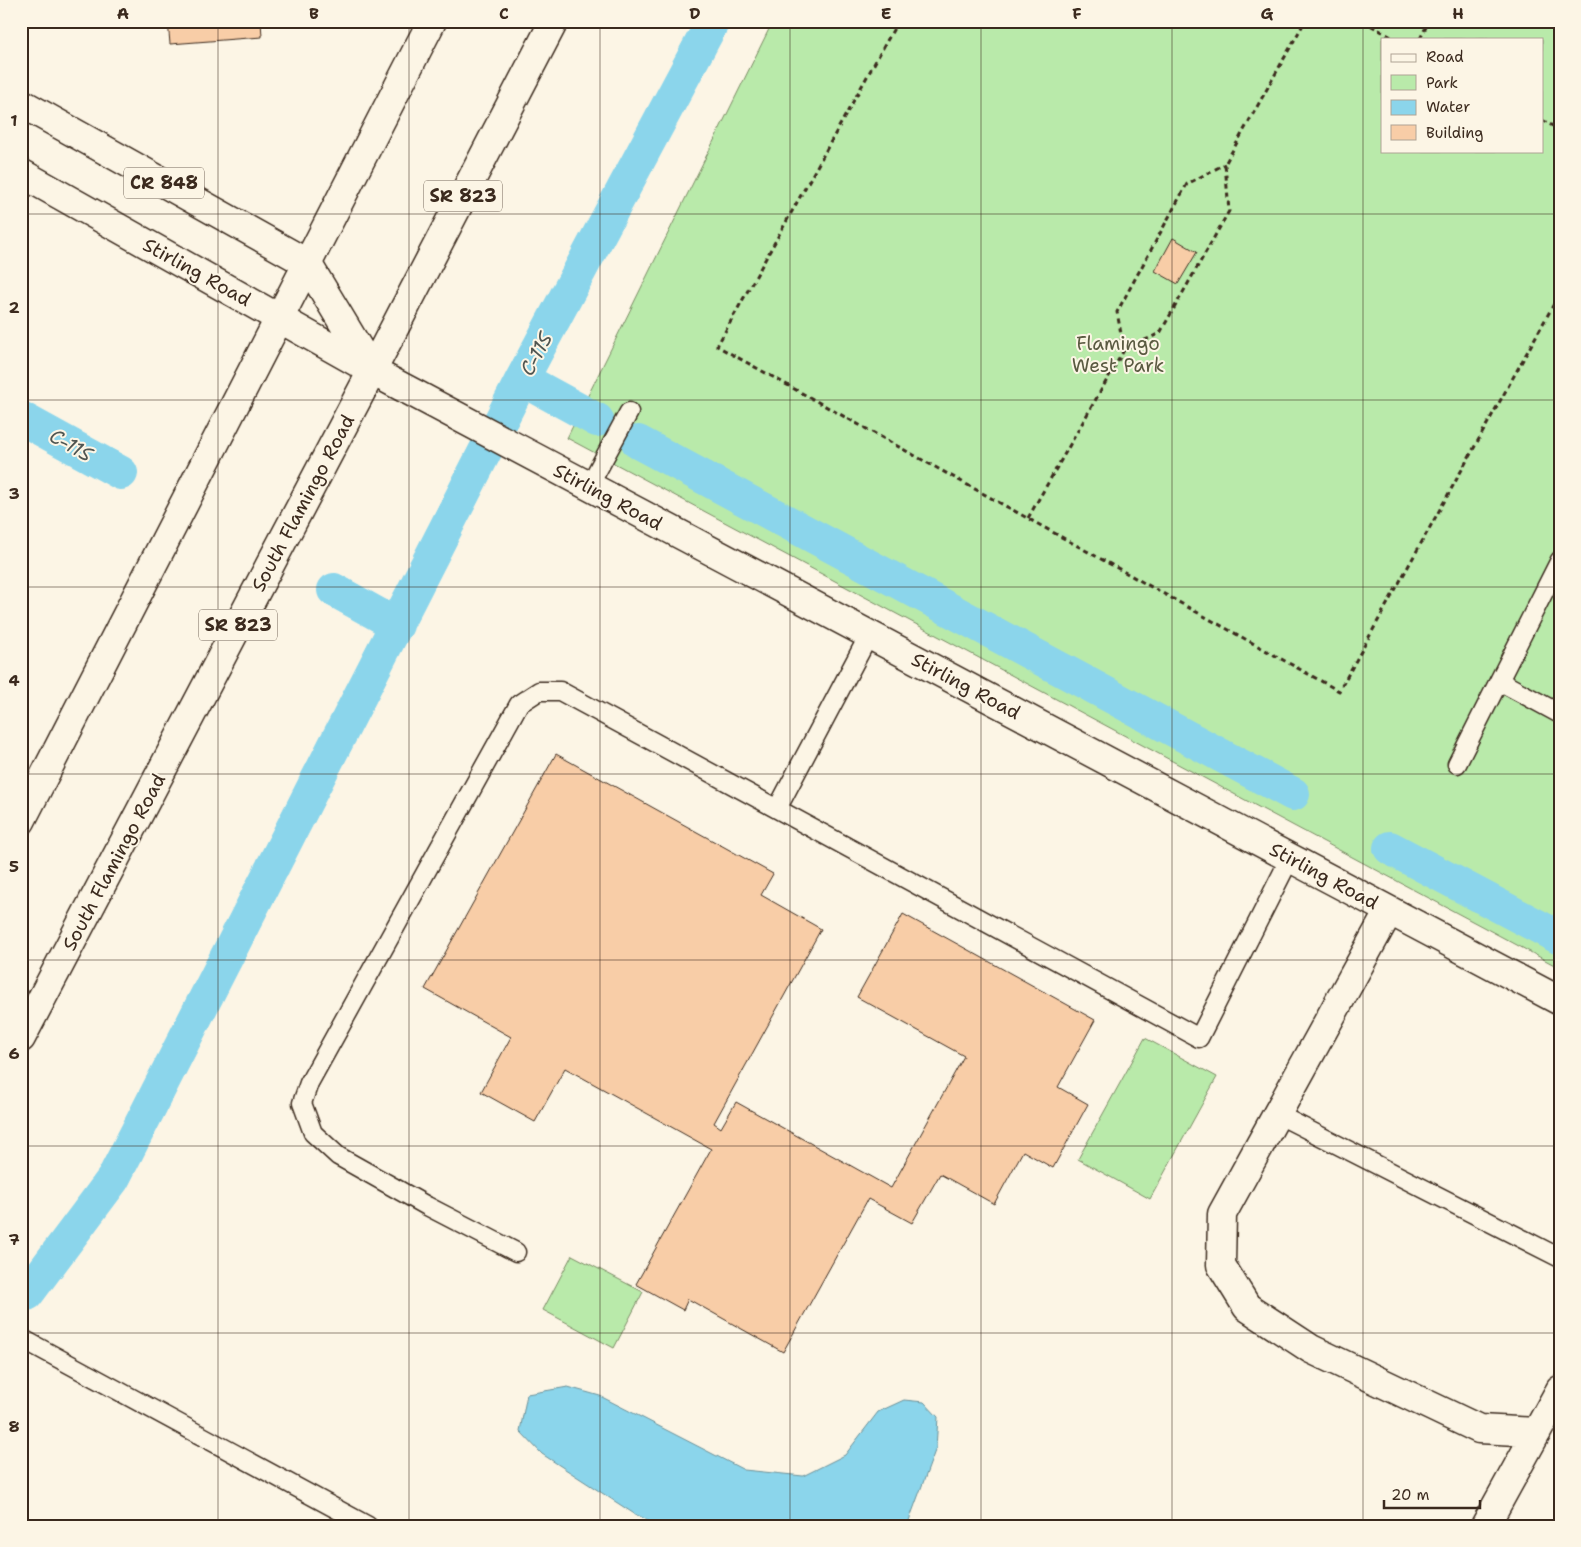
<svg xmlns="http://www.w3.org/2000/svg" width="1581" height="1547" font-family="'Shantell Sans',sans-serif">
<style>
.green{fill:#b9eaaa;stroke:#7a8a64;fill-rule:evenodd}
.water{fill:#8bd5eb;stroke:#6b9199}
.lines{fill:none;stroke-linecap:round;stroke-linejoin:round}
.canal{stroke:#8bd5eb;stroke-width:34}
.building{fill:#f8cda7;stroke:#3b2a1e}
.service-casing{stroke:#3b2a1e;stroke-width:21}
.minor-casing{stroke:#3b2a1e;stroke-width:31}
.tertiary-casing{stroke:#3b2a1e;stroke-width:31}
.primary-casing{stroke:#3b2a1e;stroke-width:31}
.trunk-casing{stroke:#3b2a1e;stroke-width:31}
.path{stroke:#3b2a1e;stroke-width:3;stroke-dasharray:5 4;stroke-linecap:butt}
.service{stroke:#fcf5e5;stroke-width:18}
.minor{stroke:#fcf5e5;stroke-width:28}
.tertiary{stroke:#fcf5e5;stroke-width:28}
.primary{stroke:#fcf5e5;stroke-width:28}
.trunk{stroke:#fcf5e5;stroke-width:28}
.grid{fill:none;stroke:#3b2a1e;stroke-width:1;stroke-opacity:0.55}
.labels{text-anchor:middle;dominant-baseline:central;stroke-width:4;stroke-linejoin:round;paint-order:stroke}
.shield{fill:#fcf5e5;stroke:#75675a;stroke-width:1}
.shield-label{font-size:18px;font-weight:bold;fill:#3b2a1e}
.street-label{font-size:19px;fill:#3b2a1e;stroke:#fcf5e5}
.park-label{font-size:19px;fill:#5a5a41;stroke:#fcf5e5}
.water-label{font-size:20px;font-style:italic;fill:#4f5551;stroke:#fcf5e5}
.neatline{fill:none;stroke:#3b2a1e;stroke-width:2}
.grid-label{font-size:16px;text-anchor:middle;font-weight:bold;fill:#3b2a1e}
</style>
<rect width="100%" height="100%" fill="#fcf5e5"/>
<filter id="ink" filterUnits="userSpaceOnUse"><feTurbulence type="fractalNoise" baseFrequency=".02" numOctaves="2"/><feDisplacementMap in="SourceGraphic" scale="10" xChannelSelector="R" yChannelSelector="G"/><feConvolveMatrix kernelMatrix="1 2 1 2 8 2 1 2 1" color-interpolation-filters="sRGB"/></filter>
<g filter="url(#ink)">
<path class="green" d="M773 21H1560V968L567 438ZM1382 39H1542V151H1382Z
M1145 1038 1217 1077 1150 1199 1078 1159Z
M572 1255 643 1292 614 1348 543 1310Z"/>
<path class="water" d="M568 1387 600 1396 744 1470 803 1476 845 1455 878 1412 904 1400 924 1402 938 1417 936 1448 907 1526H659L636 1515 542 1454 520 1431 527 1394Z"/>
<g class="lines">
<path class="canal" d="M522 379 597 420
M21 418 121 473
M638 442 1293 794
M334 590 397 625
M1390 848 1560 938
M27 1294 113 1179 522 379 713 21"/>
</g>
<path class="building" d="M168 21H261L262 37 170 44Z
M1173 238 1197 252 1178 284 1155 271Z
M556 754 773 874 761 895 821 929 714 1123 721 1128 736 1102 891 1188 964 1056 857 997 903 914 1095 1020 1058 1087 1088 1104 1053 1168 1023 1151 994 1204 940 1174 912 1223 868 1199 783 1352 688 1299 683 1310 636 1284 711 1149 565 1068 535 1122 481 1092 511 1037 425 989Z"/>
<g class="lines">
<defs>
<path id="service" d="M589 486 629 412
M1499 681 1560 714
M1457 764 1560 560
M777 809 869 635
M1277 1114 1560 1258
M516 1252 427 1206 338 1156 313 1133 302 1103 309 1083 519 704 539 691H560L1199 1038 1290 858
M21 1338 368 1526"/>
<path id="minor" d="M1389 911 1222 1214 1221 1265 1247 1307 1311 1349 1479 1429 1537 1432
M1485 1526 1560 1390"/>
<path id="tertiary" d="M372 371 1560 1001"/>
<path id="primary" d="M21 103 307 263 372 371
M21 173 371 370"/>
<path id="trunk" d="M21 821 432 21
M21 1038 372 371 554 21"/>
</defs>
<use href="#service" class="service-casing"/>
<use href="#minor" class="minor-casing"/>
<use href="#tertiary" class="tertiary-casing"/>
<use href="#primary" class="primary-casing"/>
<use href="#trunk" class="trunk-casing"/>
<path class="path" d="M898 21 717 346 1339 691 1560 293
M1363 21 1395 39
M1420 39 1429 21
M1542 120 1560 130
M1124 350 1117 312 1187 184 1225 164
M1028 518 1124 350 1160 333 1229 211 1225 164 1305 21"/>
<use href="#service" class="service"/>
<use href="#minor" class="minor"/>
<use href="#tertiary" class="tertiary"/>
<use href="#primary" class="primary"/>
<use href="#trunk" class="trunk"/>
</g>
</g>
<path class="grid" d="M218 21V1526M409 21V1526M600 21V1526M790 21V1526M981 21V1526M1172 21V1526M1363 21V1526M21 214H1560M21 400H1560M21 587H1560M21 774H1560M21 960H1560M21 1146H1560M21 1333H1560"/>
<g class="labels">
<g class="shield">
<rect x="124" y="167.5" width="80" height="31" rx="4"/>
<rect x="424" y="180.5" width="78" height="31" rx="4"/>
<rect x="199" y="609.5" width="78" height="31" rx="4"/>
</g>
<g class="shield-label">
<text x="164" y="183">CR 848</text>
<text x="463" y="196">SR 823</text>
<text x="238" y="625">SR 823</text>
</g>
<g class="street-label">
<text transform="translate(197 272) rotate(29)">Stirling Road</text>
<text transform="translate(608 497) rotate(28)">Stirling Road</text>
<text transform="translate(303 503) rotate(-62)">South Flamingo Road</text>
<text transform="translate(966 686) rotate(28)">Stirling Road</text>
<text transform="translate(114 862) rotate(-62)">South Flamingo Road</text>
<text transform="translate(1324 876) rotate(28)">Stirling Road</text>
</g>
<g class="park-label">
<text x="1118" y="343">Flamingo<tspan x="1118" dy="22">West Park</tspan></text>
</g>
<g class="water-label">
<text transform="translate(536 354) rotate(-62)">C-11S</text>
<text transform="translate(71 445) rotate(29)">C-11S</text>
</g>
</g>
<rect width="1581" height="1547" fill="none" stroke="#fcf5e5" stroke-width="55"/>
<rect x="1381" y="38" width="162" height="115" fill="#fcf5e5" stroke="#afa495"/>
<rect x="1391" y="54" width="25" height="8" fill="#fcf5e5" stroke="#afa495"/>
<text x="1426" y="62" font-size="15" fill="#3b2a1e">Road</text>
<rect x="1391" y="75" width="25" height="15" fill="#b9eaaa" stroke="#afa495"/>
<text x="1426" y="88" font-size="15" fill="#3b2a1e">Park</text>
<rect x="1391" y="100" width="25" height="15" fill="#8bd5eb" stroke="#afa495"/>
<text x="1426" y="112" font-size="15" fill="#3b2a1e">Water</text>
<rect x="1391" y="125" width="25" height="15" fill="#f8cda7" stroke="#afa495"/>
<text x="1426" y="138" font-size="15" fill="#3b2a1e">Building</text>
<path d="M1384 1500v8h96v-8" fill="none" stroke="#3b2a1e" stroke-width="2.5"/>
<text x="1391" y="1500" font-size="15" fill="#3b2a1e" stroke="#fcf5e5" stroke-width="4" paint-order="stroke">20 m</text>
<rect x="28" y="28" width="1526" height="1492" class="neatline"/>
<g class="grid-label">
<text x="123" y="19">A</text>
<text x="314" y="19">B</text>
<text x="504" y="19">C</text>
<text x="695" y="19">D</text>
<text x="886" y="19">E</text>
<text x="1077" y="19">F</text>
<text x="1267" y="19">G</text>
<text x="1458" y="19">H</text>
<text x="14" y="126">1</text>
<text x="14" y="313">2</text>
<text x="14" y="499">3</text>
<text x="14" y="686">4</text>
<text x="14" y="872">5</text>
<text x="14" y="1059">6</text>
<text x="14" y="1245">7</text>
<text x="14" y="1432">8</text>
</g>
</svg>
